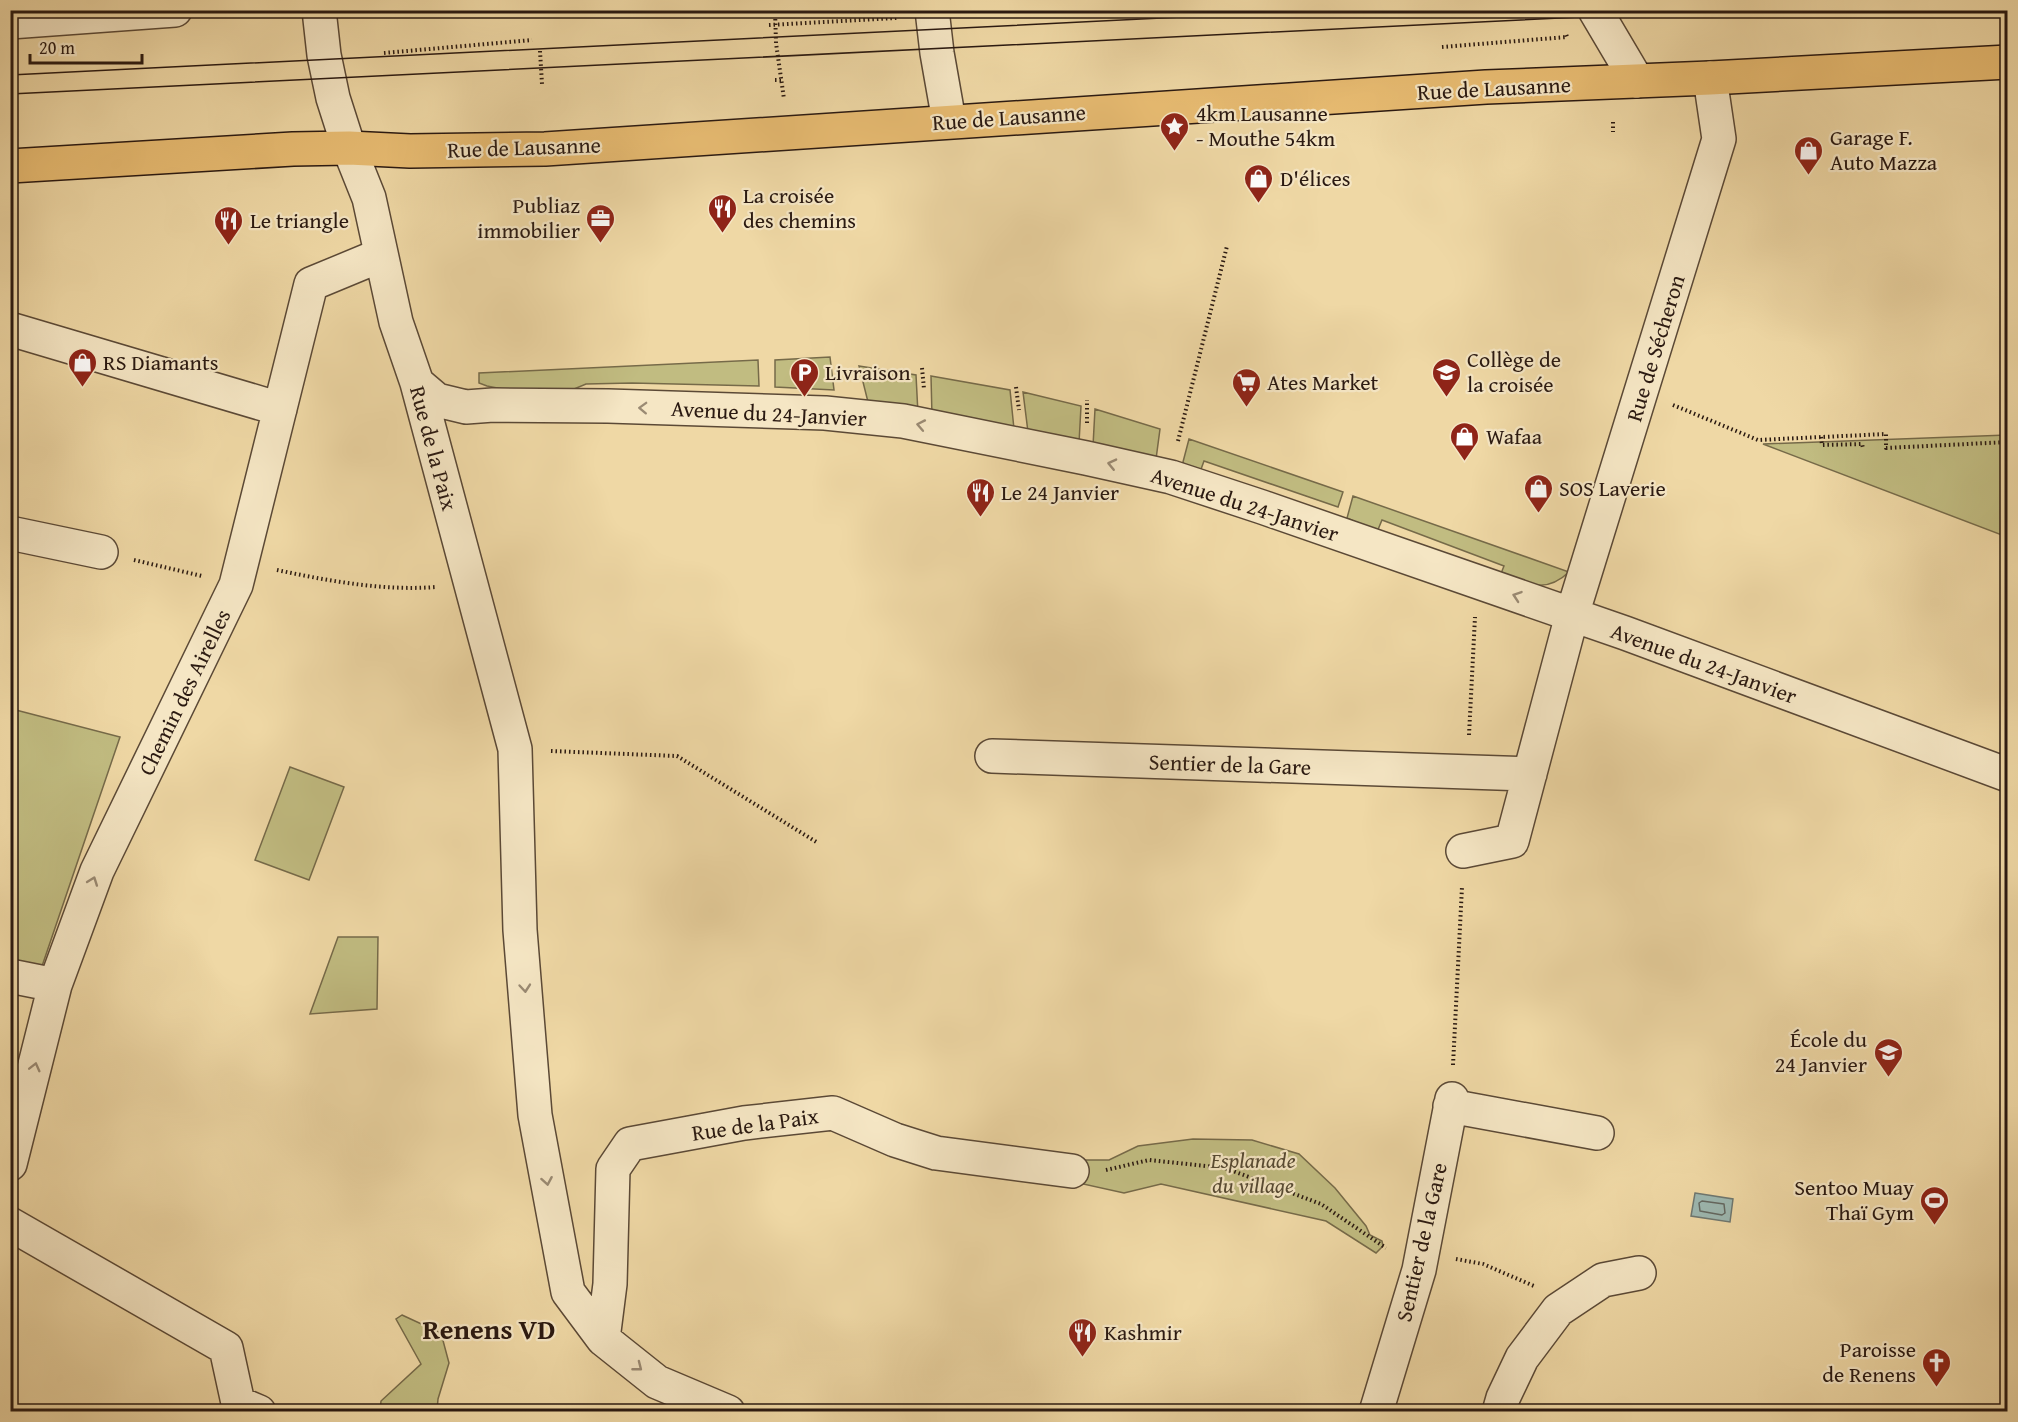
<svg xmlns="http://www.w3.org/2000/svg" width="2018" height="1422" font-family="'Gentium Book Plus',serif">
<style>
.green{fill:#c1bc81;stroke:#766a49;stroke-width:1.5}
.water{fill:#9db8b1;stroke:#6f7871;stroke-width:1.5}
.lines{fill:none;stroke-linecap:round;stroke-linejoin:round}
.shore{stroke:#646861;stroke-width:1.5}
.minor-casing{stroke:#5b4936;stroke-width:36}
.major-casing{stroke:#2a1911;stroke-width:36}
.path{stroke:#2a1911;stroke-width:4;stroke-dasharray:1.5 3;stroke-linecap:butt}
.minor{stroke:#f5e6c4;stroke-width:33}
.major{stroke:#e8bc72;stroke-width:33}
.tram{stroke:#2a1911;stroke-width:1.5}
.oneway{stroke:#9a8a73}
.labels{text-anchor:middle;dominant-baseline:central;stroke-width:4.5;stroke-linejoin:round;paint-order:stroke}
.street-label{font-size:22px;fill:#2a1911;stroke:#f5e6c4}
.poi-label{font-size:22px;fill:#2a1911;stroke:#f5e6c4;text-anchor:start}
.park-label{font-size:22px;font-style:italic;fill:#574a33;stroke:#f5e6c4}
.district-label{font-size:28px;font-weight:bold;fill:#2a1911;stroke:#f5e6c4}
</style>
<rect width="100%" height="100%" fill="#efd8a5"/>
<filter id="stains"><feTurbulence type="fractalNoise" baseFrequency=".00333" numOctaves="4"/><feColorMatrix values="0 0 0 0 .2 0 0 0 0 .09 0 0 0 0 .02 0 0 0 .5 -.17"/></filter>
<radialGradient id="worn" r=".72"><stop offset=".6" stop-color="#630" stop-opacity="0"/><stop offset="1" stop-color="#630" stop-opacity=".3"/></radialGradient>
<path class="green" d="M830 357 834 390 775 387V360Z
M758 360 759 386 632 383 586 384 562 394 523 393 487 386 479 383V373Z
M859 366 916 375 918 414 870 410Z
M931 376 1010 390 1014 429 932 417Z
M1023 392 1081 406 1079 443 1028 432Z
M1095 409 1160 429 1156 459 1093 446Z
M2007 435V537L1763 444Z
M1189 439 1343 492 1338 507 1204 461 1200 472 1185 466 1183 462Z
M1353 496 1569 572C1546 594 1527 584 1500 576L1504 566 1382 520 1377 532 1347 518Z
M12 709 120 737 39 975 11 968 10 715Z
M290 767 344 787 309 880 255 860Z
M338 937H378L377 1009 310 1014Z
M1193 1139 1252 1140 1299 1154 1335 1188 1366 1226 1370 1235 1382 1241 1383 1246 1376 1253 1326 1221 1161 1184 1124 1193 1074 1182 1075 1160H1109L1138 1146Z
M402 1315 441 1333 449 1363 438 1399 437 1411H380L381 1401 421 1364 396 1319Z"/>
<path class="water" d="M1695 1193 1733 1199 1730 1222 1691 1216Z"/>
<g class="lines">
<path class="shore" d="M1702 1201 1724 1204 1725 1213 1722 1215 1700 1211 1699 1203Z"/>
<defs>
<path id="minor" d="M319 10 324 55 333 98 349 148 369 198 396 322 417 383 515 749 520 930 535 1115 568 1292 603 1339 657 1382 728 1412
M932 10 937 53 949 121
M1595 10 1637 81
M10 22 175 10
M10 329 280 409
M417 383 437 400 466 407 493 405 608 406 825 413 903 421 1086 458 1171 477 1262 507 1625 633 2008 775
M10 533 101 552
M992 756 1530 774
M1463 851 1512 841 1572 615 1719 139 1710 78
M10 976 55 985
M1450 1106 1597 1133
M10 1164 55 985 97 871 236 585 311 284 381 255
M10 1224 226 1348 238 1403 259 1412
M603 1339 610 1284 613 1169 630 1144 744 1123 833 1113 895 1140 936 1153 1072 1171
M1376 1412 1419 1270 1452 1099
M1499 1412 1503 1398 1522 1358 1558 1310 1603 1280 1639 1273"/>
<path id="major" d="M10 166 293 149 349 148 410 151 545 149 1486 87 1710 78 2008 62"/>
</defs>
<use href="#minor" class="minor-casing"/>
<use href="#major" class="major-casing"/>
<path class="path" d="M775 10 776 43 784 99
M967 14 1032 10
M769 25 897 18
M1442 47 1567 37 1566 34
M540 51 542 84
M384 53 532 40
M775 80H782
M1613 122V132
M922 368 924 389
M1016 387 1019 410
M1673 405 1758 440 1886 434V448L2008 442
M1087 423V400
M1821 437 1822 445 1862 444 1863 448
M1178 441 1227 246
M134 560 202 576
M277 570C329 581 383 591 436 587
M1469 735 1475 617
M551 751 677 756 818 843
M1453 1065 1462 887
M1106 1170 1149 1160 1225 1168 1321 1204 1386 1248
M1456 1259 1483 1264 1534 1286"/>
<use href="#minor" class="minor"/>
<use href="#major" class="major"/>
<path class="tram" d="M10 75 1325 10
M10 94 1723 10"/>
</g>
<defs><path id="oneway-chevron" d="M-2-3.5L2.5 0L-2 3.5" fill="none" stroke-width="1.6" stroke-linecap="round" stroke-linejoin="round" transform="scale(1.5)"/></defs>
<g class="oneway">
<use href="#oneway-chevron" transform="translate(643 408) rotate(-178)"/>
<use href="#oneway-chevron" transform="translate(921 425) rotate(-169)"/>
<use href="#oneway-chevron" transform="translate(1112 464) rotate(-167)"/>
<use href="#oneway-chevron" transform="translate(1517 596) rotate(-161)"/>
<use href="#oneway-chevron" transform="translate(93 881) rotate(-70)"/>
<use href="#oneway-chevron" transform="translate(525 988) rotate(85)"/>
<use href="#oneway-chevron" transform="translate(35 1067) rotate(-76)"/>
<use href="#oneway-chevron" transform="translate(547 1181) rotate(80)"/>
<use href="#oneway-chevron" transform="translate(638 1367) rotate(38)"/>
</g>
<defs>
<symbol id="sight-pin" viewBox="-11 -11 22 30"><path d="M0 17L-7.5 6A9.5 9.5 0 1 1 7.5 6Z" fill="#8f2418" stroke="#f5e6c4"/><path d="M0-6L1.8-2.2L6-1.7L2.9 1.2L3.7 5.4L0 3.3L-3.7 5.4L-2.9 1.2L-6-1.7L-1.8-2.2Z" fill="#fff"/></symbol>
<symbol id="shop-pin" viewBox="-11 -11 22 30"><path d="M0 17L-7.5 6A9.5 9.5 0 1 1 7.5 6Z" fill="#8f2418" stroke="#f5e6c4"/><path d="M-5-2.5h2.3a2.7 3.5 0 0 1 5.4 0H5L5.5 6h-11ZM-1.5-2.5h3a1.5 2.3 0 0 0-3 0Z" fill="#fff"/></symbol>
<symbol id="restaurant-pin" viewBox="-11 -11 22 30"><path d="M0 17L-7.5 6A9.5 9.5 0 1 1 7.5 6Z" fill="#8f2418" stroke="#f5e6c4"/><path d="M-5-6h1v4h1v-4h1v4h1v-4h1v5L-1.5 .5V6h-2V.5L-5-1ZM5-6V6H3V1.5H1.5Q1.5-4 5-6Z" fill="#fff"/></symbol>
<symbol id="office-pin" viewBox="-11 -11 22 30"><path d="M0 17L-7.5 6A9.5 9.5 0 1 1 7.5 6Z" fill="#8f2418" stroke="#f5e6c4"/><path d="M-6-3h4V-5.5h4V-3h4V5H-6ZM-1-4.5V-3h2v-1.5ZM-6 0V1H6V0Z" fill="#fff"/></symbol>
<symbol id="parking-pin" viewBox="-11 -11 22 30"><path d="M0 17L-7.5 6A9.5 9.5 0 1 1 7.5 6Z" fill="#8f2418" stroke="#f5e6c4"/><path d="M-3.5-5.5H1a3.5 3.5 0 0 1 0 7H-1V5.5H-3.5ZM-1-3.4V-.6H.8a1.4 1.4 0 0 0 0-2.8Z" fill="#fff"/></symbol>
<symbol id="school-pin" viewBox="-11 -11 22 30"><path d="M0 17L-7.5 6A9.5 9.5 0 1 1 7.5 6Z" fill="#8f2418" stroke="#f5e6c4"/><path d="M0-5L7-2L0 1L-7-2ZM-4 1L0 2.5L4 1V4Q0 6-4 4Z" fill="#fff"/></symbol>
<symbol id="supermarket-pin" viewBox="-11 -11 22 30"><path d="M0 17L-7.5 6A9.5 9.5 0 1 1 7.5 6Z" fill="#8f2418" stroke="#f5e6c4"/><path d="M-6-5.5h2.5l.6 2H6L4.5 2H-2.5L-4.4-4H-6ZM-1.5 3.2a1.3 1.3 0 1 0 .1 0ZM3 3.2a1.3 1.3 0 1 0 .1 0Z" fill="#fff"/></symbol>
<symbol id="stadium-pin" viewBox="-11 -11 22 30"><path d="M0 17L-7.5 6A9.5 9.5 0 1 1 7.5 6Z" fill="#8f2418" stroke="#f5e6c4"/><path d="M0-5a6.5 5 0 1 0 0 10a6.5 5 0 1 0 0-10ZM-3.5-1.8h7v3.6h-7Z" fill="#fff"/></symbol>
<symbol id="church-pin" viewBox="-11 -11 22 30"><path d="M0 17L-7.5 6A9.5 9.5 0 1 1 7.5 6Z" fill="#8f2418" stroke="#f5e6c4"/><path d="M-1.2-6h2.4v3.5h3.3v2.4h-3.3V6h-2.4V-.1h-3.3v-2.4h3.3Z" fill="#fff"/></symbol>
</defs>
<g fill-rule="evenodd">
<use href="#sight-pin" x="1158" y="110" width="33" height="45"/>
<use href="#shop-pin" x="1792" y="134" width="33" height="45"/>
<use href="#shop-pin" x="1242" y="162" width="33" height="45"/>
<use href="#restaurant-pin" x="706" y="192" width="33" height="45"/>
<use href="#office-pin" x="584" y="202" width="33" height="45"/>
<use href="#restaurant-pin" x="212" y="204" width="33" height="45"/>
<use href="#shop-pin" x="66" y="346" width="33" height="45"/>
<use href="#parking-pin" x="788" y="356" width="33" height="45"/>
<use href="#school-pin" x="1430" y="356" width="33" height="45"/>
<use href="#supermarket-pin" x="1230" y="366" width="33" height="45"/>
<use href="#shop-pin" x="1448" y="420" width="33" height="45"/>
<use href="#shop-pin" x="1522" y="472" width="33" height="45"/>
<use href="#restaurant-pin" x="964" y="476" width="33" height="45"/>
<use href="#school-pin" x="1872" y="1036" width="33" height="45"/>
<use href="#stadium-pin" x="1918" y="1184" width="33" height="45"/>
<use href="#restaurant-pin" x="1066" y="1316" width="33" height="45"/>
<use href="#church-pin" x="1920" y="1346" width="33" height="45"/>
</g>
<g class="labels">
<g class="street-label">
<text transform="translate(1494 88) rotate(-3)">Rue de Lausanne</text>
<text transform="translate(1009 117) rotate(-4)">Rue de Lausanne</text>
<text transform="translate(524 147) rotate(-2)">Rue de Lausanne</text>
<text transform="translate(1655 348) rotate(-73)">Rue de Sécheron</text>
<text transform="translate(769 413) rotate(3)">Avenue du 24-Janvier</text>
<text transform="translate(434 448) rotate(75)">Rue de la Paix</text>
<text transform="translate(1245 504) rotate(18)">Avenue du 24-Janvier</text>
<text transform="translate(1704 663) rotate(20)">Avenue du 24-Janvier</text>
<text transform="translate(184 692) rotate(-64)">Chemin des Airelles</text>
<text transform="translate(1230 764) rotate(2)">Sentier de la Gare</text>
<text transform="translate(755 1124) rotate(-8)">Rue de la Paix</text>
<text transform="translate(1421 1242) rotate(-77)">Sentier de la Gare</text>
</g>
<g class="poi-label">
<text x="1196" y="113">4km Lausanne<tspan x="1196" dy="25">- Mouthe 54km</tspan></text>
<text x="1830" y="137">Garage F.<tspan x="1830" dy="25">Auto Mazza</tspan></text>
<text x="1280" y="178">D'élices</text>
<text x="743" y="195">La croisée<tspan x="743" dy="25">des chemins</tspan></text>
<text x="580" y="205" text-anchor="end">Publiaz<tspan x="580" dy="25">immobilier</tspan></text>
<text x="250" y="220">Le triangle</text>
<text x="1467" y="359">Collège de<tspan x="1467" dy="25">la croisée</tspan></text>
<text x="103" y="362">RS Diamants</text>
<text x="825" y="372">Livraison</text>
<text x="1267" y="382">Ates Market</text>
<text x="1486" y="436">Wafaa</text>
<text x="1559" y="488">SOS Laverie</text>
<text x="1001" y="492">Le 24 Janvier</text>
<text x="1867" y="1039" text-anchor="end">École du<tspan x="1867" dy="25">24 Janvier</tspan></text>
<text x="1914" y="1187" text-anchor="end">Sentoo Muay<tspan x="1914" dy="25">Thaï Gym</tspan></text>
<text x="1104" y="1332">Kashmir</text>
<text x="1916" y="1349" text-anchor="end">Paroisse<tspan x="1916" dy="25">de Renens</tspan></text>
</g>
<g class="park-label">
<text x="1253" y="1160">Esplanade<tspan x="1253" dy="25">du village</tspan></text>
</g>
<g class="district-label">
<text x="489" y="1328">Renens VD</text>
</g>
</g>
<rect width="2018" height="1422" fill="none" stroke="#efd8a5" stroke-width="36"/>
<rect x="12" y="12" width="1994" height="1398" fill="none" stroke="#2a1911" stroke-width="3"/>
<rect x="18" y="18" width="1982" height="1386" fill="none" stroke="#2a1911" stroke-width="1.5"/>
<path d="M30 54v9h112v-9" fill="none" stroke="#2a1911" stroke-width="3"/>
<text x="39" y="54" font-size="18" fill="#2a1911" stroke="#f5e6c4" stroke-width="4.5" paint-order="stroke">20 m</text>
<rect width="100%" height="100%" filter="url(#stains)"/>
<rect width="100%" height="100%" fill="url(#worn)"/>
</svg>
